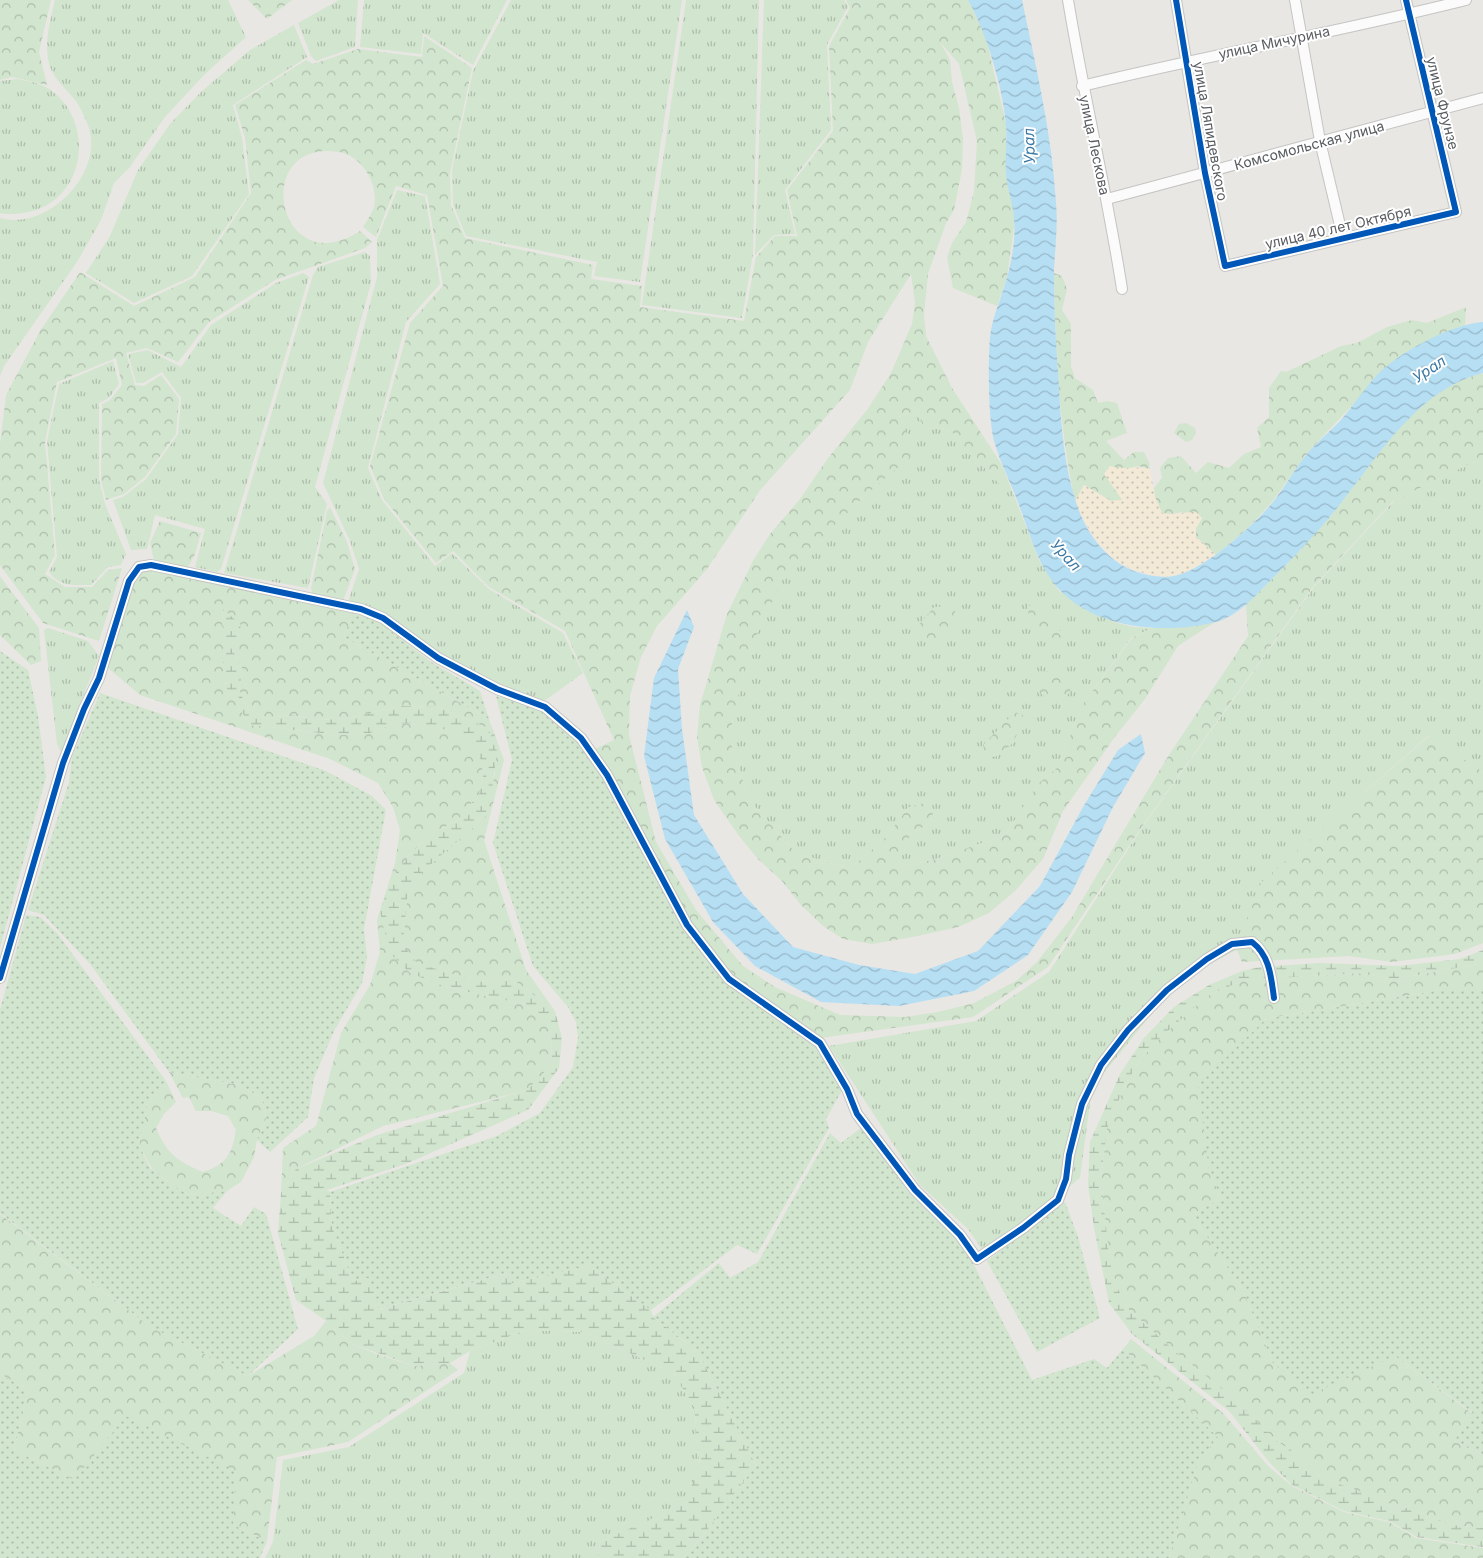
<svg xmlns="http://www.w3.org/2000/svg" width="1483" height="1558" font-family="Inter,sans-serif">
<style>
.grass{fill:url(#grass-tufts)}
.forest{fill:url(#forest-crowns)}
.wetland{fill:url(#wetland-marsh)}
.sand{fill:url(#sand-dots)}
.park{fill:url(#park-dots)}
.water{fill:url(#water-waves)}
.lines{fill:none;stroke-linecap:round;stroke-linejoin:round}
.street-casing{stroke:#c4c4c3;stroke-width:12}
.street{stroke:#fcfbfb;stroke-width:10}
.cycleway-casing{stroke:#fff;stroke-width:9}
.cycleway{stroke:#0057b8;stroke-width:6}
.labels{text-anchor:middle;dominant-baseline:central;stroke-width:4;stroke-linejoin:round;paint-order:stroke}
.street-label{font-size:14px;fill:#595d61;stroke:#fff}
.water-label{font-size:15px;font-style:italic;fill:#3c78a4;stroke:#fff}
</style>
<defs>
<pattern id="grass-tufts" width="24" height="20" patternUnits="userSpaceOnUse" patternTransform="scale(1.25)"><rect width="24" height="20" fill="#d2e5ce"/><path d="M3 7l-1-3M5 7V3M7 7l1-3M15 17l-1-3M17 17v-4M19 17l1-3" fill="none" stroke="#adbdab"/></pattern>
<pattern id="forest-crowns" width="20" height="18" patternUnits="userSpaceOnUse" patternTransform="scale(1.25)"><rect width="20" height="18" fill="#d2e5ce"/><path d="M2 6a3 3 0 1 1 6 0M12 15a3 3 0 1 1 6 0" fill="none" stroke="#adbdab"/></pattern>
<pattern id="wetland-marsh" width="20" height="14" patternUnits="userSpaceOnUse" patternTransform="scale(1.25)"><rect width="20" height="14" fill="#d2e5ce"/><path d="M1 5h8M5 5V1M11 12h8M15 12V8" fill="none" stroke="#adbdab"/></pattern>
<pattern id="sand-dots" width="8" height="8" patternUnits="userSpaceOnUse" patternTransform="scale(1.25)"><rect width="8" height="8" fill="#f2e9d7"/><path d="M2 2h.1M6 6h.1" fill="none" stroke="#c7c0b2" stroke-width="1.8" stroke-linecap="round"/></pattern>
<pattern id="park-dots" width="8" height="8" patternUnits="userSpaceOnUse" patternTransform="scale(1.25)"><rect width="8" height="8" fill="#d2e5ce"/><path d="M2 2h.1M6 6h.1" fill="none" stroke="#adbdab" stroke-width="1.8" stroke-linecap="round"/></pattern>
<pattern id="water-waves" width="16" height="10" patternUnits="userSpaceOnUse" patternTransform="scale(1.25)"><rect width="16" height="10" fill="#b6dff4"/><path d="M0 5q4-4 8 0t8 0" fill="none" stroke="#97b8c9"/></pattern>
</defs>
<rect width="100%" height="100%" fill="#e9e7e3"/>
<path class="grass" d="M55 0H228L246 37 204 75 165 117 129 168 114 183 101 220 77 262 4 366 0 376V218C47 231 103 175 89 128 86 120 82 111 78 104 70 92 55 81 50 67 43 45 50 22 55 0Z
M339 0H358L355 47 316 61 311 56 298 23Z
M364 0H507L473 65 423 33 421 54 360 47Z
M511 0H682L640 282 594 276 597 262 466 236 453 204 452 170 473 71Z
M686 0H759L753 254 742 318 642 305Z
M764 0H844L848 7 827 45 831 130 785 190 795 234 774 235 755 255Z
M294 25 307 57 233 105 242 138 249 194 192 276 134 303 86 273 110 236 138 170 170 124 201 92 250 50Z
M18 79C26 81 36 82 44 86 99 116 87 205 23 213 15 214 8 215 0 213V81Z
M397 190 425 196 440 284 406 322 368 468 382 500 435 566 452 553 489 589 563 633 583 673 543 702 487 682 348 602 359 569 350 541 323 483 377 277V240Z
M365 252 370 256 371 283 315 487 327 504 308 588 224 573 313 275 318 267Z
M303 273 309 277 221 569 217 572 195 567 205 529 155 515 147 549 131 550 113 500 123 497 146 479 178 434 181 398 162 372 143 383H136L128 354 148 350 181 367 211 325 276 283Z
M113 361 119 384 109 398 99 403V480L105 504 126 554 121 565 108 567 91 585C73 585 60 587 49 572L57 557 47 441 59 384Z
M917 410 923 426 951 431 1001 485 1002 465 1039 560 1059 591 1114 622 1133 627 1152 628 1131 638 1083 704 1057 768 1039 783 1005 835 936 859 897 868 910 836 933 820 909 807 885 838 850 869 796 853 749 800 729 737 747 656 785 572 868 493 915 452 899 417Z
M1483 461V772L1428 736 1260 884 1237 950 1182 976 1092 1088 1080 1178 984 1252 968 1229 920 1185 829 1046 976 1021 1049 972 1141 829 1314 587 1395 500 1471 463Z
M48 628 88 641 99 656 61 752 57 744 44 630Z
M526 1330 584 1332 673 1373 694 1407 700 1465 684 1505 600 1542 598 1558H265L273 1542 283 1460 349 1447 464 1373 470 1351Z"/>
<path class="forest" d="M0 0H51L39 52 47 85 12 77 0 80Z
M248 0H292L267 19Z
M846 0H968L985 34 1006 124V174L1015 220 1007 277 997 306 953 288 947 258 952 243 966 222 974 192 977 141 959 64 940 42 950 60 952 82 959 108 963 139 962 169 954 210 946 223 928 274 924 315 926 336 952 388 1002 465 1001 486 951 431 923 426 917 410 899 417 916 452 868 493 786 572 747 656 729 737 749 800 796 853 850 869 885 838 909 807 932 801 933 820 910 836 897 868 936 859 1005 835 1039 783 1057 768 1083 704 1132 638 1152 628 1215 622 1178 646 1145 699 1114 738 1063 811 1043 859 1015 891 989 913 958 927 918 936 872 944 843 939 823 926 800 904 782 881 758 859 739 836 714 800 702 767 697 737 700 705 727 614 753 561 770 534 800 499 828 458 867 410 891 373 912 324 915 303 911 274 868 342 850 390 761 489 707 569 657 626 641 657 630 696 629 735 656 842 696 910 743 966 775 987 840 1015 905 1017 938 1012 974 1003 1016 981 1037 962 1072 917 1167 758 1248 636 1246 605C1275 576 1304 547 1330 516 1374 464 1411 391 1483 373V461L1471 463 1393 501 1313 587 1141 828 1048 967 973 1017 820 1038 729 976 688 923 649 844 608 767 593 750 614 740 565 631 489 587 453 551 436 563 384 499 370 466 410 323 443 286 427 195 396 186 376 237 363 227C367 221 372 213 374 207 379 184 362 156 339 152 250 137 276 285 360 231L372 242 365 248 275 280 209 322 178 362 147 348 126 353 135 385 144 386 161 375 179 399 176 434 145 477 124 494 106 500 101 480 102 404 110 400 122 385 116 358 57 382 45 442 55 555 45 574 65 587H92L108 570 122 568 99 641 43 623 0 565V444L6 395 40 331 80 272 134 306 195 277 251 193 245 138 235 105 306 60 313 64 358 49 422 57 424 36 472 68 450 173 451 205 465 238 593 265 591 279 642 286 640 307 744 321 756 257 775 236H797L787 190 833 131 829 46 850 8Z
M1054 273 1062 276 1067 289 1062 310 1071 324V366L1075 378 1093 390 1098 403 1107 401 1117 403 1127 433 1106 441 1124 460 1134 452H1144L1149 462 1150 469 1138 466 1121 470 1110 466 1104 474 1123 500 1111 501 1084 485 1075 501C1059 425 1055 350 1054 273Z
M1466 307 1465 326 1417 346 1398 357 1307 453 1272 502 1247 529 1216 555 1196 537V528L1202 518 1181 512 1171 515 1162 513 1155 497 1154 488 1162 478 1160 468 1168 458 1181 456 1196 473 1208 462 1229 468 1244 454 1261 447 1257 428 1269 417V388L1281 371 1286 372 1341 346 1357 343 1387 327 1412 320 1427 323Z
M1186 423 1195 428 1196 433 1192 440 1186 442 1174 433 1179 424Z
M330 507 347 542 355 569 343 601 313 595 311 588 327 511Z
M160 521 201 533 195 554 188 567 154 560 150 543Z
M147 567 354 609 344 637 489 719 504 760 484 840 526 970 555 1011 511 978 478 982 416 963 403 944 407 898 422 872 485 817 495 774 488 728 438 707 399 706 350 718 321 720 290 715 268 718 247 709 239 689 243 670 234 653 240 625 223 609 222 622 226 637 223 668 226 687 250 725 339 735 370 733 393 724 411 723 430 731 446 729 473 743 482 762 483 778 479 794 458 820 431 834 407 857 389 952 446 987 523 1004 551 1027 552 1064 528 1090 383 1126 296 1169 281 1193 283 1148 316 1126 341 1033 370 985 380 952 377 920 395 863 400 830 393 807 378 783 330 759 140 695 108 668 133 578Z
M0 576 39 628 41 661 31 665 0 635Z
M1037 604 1041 605 1064 636 1059 645 1056 647 1040 640C1037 629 1026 617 1028 606Z
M950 606 955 611 957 617C950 632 939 641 923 639L917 627 934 607Z
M1046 671 1066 672 1072 678 1073 686 1066 697 1046 698 1037 690 1036 682Z
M1015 712 1027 717 1011 745 994 758 983 754 984 744Z
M1429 736 1483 772V943L1455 954 1392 962 1348 956 1242 962 1237 950 1259 884Z
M1483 963V990H1441L1265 1019 1209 1170 1221 1199 1192 1214 1243 1290 1273 1363 1395 1356 1473 1414 1454 1441 1483 1455V1528L1453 1525 1320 1477 1291 1450 1276 1441 1238 1402 1176 1352 1128 1309 1116 1285 1109 1256 1101 1178 1107 1129 1122 1092 1138 1062 1160 1038 1207 996 1244 980 1358 973 1396 979Z
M169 1072 239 1085 262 1098 266 1119 257 1140 254 1157 241 1182 227 1191 189 1195 172 1185 152 1169 139 1145 148 1102 166 1081 176 1102 164 1114 156 1128C168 1155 177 1161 203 1172 227 1164 232 1154 236 1130L228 1116 211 1111H196L189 1097 183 1098Z
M0 1214 151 1327 248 1376 314 1336 326 1321 352 1344 382 1356 414 1366 450 1363 458 1370 348 1442 277 1457 267 1541 233 1525 74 1480 14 1450 28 1390 0 1374Z
M1131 1339 1223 1413 1269 1467 1292 1486 1344 1512 1389 1522 1416 1538 1483 1548V1558H1169L1199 1460 1218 1437 1123 1349Z"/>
<path class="wetland" d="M223 609 241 625 234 653 243 670 239 689 247 709 268 718 290 715 321 720 350 718 399 706 438 707 488 728 497 751 492 790 485 817 422 872 407 898 403 944 417 963 478 982 511 978 555 1011 562 1038 559 1068 528 1110 408 1163 327 1190 330 1192 332 1226 353 1281 368 1278 380 1309 507 1273 512 1283 589 1266 651 1310 653 1317 698 1352 756 1465 700 1540 682 1558H598L600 1542 684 1504 700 1464 694 1407 673 1373 584 1332 526 1330 470 1351 450 1363 414 1366 352 1344 326 1321 296 1300 278 1233 281 1193 296 1169 377 1135 527 1090 552 1064 551 1027 523 1004 446 987 410 973 389 952 380 911 391 880 407 857 431 834 458 820 479 794 483 778 482 762 473 744 446 729 430 731 411 723 393 724 370 733 339 735 250 725 226 687 223 668 225 637 222 622Z
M1483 950V963L1396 979 1358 973 1244 980 1207 996 1160 1038 1138 1062 1122 1092 1107 1129 1101 1178 1109 1256 1116 1285 1128 1309 1176 1352 1238 1402 1276 1441 1291 1450 1320 1477 1453 1525 1483 1528V1547L1417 1537 1389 1521 1344 1511 1292 1485 1270 1463 1229 1411 1132 1334 1109 1303 1094 1228 1088 1184 1090 1142 1120 1074 1144 1038 1174 1007 1209 985 1242 971 1260 967 1320 963 1399 966 1460 959Z"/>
<path class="sand" d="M1110 466C1124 470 1136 466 1150 469L1155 497 1162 513C1173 515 1185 512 1196 512L1202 518 1196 528V537L1216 555C1205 561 1194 569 1182 574 1170 578 1156 577 1144 573 1107 563 1089 535 1075 501L1084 485 1111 501 1122 500 1104 474Z"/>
<path class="park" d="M354 609 378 621 431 662 480 691 489 719 344 637Z
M0 651 28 670 38 716 46 777 0 948Z
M100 693 326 771 372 796 386 810 364 929 367 957 362 983 334 1031 314 1078 308 1117 270 1152 257 1140 266 1119 262 1098 239 1085 169 1072 90 964 44 915 28 910 69 782 72 757Z
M496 696 547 709 600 768 685 925 725 980 819 1044 845 1085 826 1119 829 1128 757 1254 737 1245 651 1310 589 1266 512 1283 506 1273 379 1309 368 1278 353 1281 332 1226 330 1192 497 1136 540 1113 573 1067 578 1037 576 1022 568 1007 533 966 493 843 512 760Z
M26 915 40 917 57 933 166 1081 148 1102 139 1145 150 1168 172 1185 189 1195 227 1191 213 1208 241 1226 254 1207 266 1214 298 1329 248 1376 151 1327 0 1213V1010Z
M1441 990H1483V1455L1454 1441 1473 1413 1395 1356 1310 1395 1273 1363 1243 1290 1192 1214 1221 1199 1209 1170 1198 1084 1266 1019Z
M862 1127 909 1193 955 1234 970 1257 1032 1380 1094 1359 1107 1368 1123 1349 1218 1437 1199 1460 1169 1558H682L700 1540 756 1465 698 1352 653 1317 719 1263 730 1278 758 1262 830 1133 841 1143Z
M1065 1202 1078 1237 1100 1318 1037 1352 987 1261Z
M0 1374 28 1390 14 1450 74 1480 126 1416 236 1471 233 1525 267 1541 260 1558H0Z"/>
<path class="water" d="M968 0H1022C1036 67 1052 134 1056 203 1058 225 1055 249 1054 271 1054 310 1056 349 1059 387 1061 425 1064 466 1076 502 1083 525 1097 548 1117 562 1130 572 1151 577 1167 577 1199 576 1253 526 1273 502 1285 487 1294 470 1306 455 1316 442 1329 433 1340 421 1354 405 1365 387 1380 372 1404 350 1450 325 1483 322V373C1419 389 1382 451 1344 499 1322 528 1296 555 1270 581 1255 596 1238 616 1216 622 1160 636 1081 628 1048 575 1034 553 1027 525 1017 500 1010 481 1000 462 994 441 988 417 988 363 990 337 992 319 999 304 1004 287 1011 267 1016 240 1014 219 1013 203 1007 189 1006 173 1005 158 1007 142 1006 127 1004 91 986 31 968 0Z
M687 610 694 627 678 669 682 729 694 815 743 894 793 947 859 965 915 974 978 951 1040 886 1083 807 1118 750 1141 734 1145 753 1113 807 1072 892 1028 955 974 991 899 1006 821 1002 755 966 713 922 665 839 644 756 654 678Z"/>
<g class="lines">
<defs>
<path id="street" d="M1068 0C1084 97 1107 192 1122 289
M1176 0 1205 173 1225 266 1456 212 1406 0
M1295 0 1320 141 1343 238
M1082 86C1209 55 1339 32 1466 0
M1107 199 1483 98
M0 978 63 763 84 709 99 678 129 581 139 567 151 565 361 609 383 618 438 658 497 689 545 707 581 738 607 775 687 925 729 979 820 1043 847 1089 857 1114 915 1190 960 1235 977 1259 1023 1228 1058 1200 1066 1179 1069 1155 1082 1104 1101 1065 1128 1030 1167 990 1207 959 1232 944 1252 942C1270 956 1271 977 1274 998"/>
</defs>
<use href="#street" class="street-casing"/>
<use href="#street" class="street"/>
<defs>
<path id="cycleway" d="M1176 0 1205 173 1225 266 1456 212 1406 0
M0 978 63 763 84 709 99 678 129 581 139 567 151 565 361 609 383 618 438 658 497 689 545 707 581 738 607 775 687 925 729 979 820 1043 847 1089 857 1114 915 1190 960 1235 977 1259 1023 1228 1058 1200 1066 1179 1069 1155 1082 1104 1101 1065 1128 1030 1167 990 1207 959 1232 944 1252 942C1270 956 1271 977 1274 998"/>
</defs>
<use href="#cycleway" class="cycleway-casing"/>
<use href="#cycleway" class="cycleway"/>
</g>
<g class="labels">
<g class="street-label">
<text transform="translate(1274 42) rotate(-12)">улица Мичурина</text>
<text transform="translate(1443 103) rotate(76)">улица Фрунзе</text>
<text transform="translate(1211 131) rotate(80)">улица Ляпидевского</text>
<text transform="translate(1095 145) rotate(78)">улица Лескова</text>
<text transform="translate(1309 145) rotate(-15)">Комсомольская улица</text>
<text transform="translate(1338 227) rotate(-13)">улица 40 лет Октября</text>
</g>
<g class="water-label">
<text transform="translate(1029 146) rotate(-92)">Урал</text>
<text transform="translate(1429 369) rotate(-33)">Урал</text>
<text transform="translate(1066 555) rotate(48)">Урал</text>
</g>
</g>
</svg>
